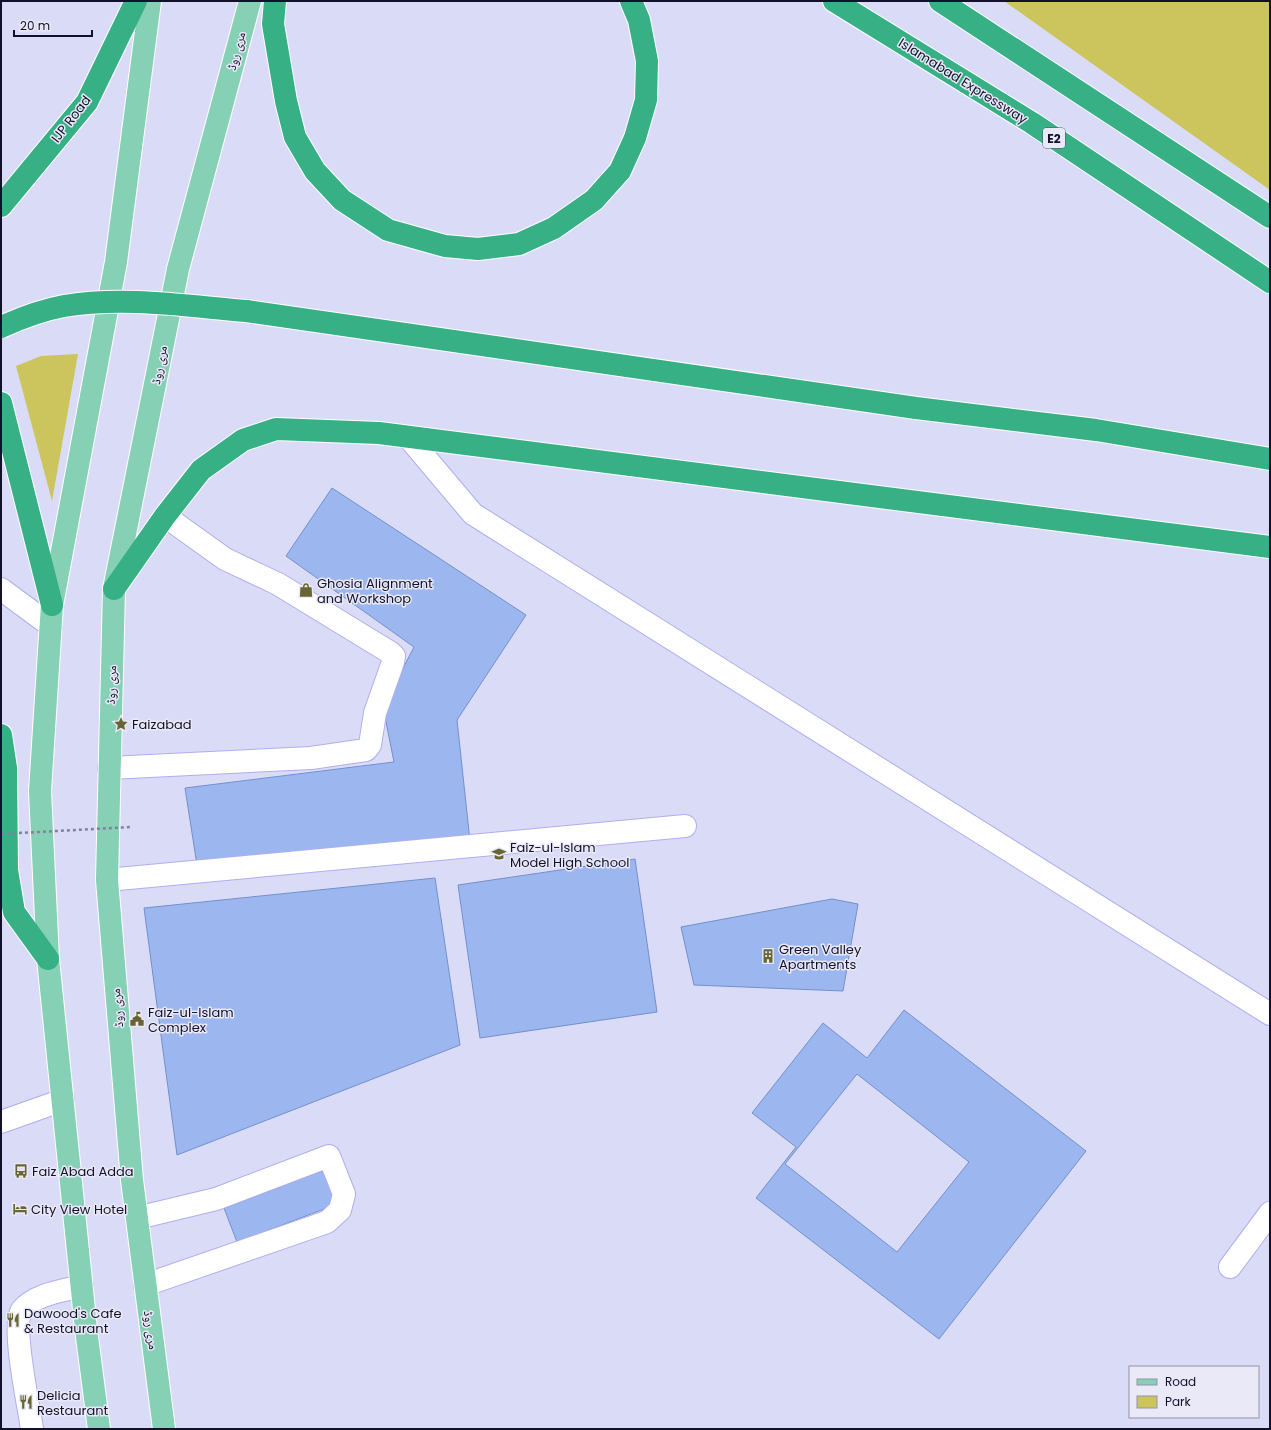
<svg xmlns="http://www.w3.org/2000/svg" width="1271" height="1430" font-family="Poppins,'Noto Naskh Arabic',sans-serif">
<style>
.green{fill:#ccc55d}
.building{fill:#9cb7f0;stroke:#738fcb;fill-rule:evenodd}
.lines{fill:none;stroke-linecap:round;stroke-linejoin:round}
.minor-casing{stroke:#afaef1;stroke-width:24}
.major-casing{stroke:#fff;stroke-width:24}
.highway-casing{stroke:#fff;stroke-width:24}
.minor{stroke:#fff;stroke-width:22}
.major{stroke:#86d0b5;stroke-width:22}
.highway{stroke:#36b084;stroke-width:22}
.highway-bridge-casing{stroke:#fff;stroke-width:24;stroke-linecap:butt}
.path-bridge{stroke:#82829c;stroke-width:2.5;stroke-dasharray:3 3;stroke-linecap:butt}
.highway-bridge{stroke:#36b084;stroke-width:22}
.labels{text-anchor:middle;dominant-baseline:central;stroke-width:3;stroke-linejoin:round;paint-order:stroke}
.shield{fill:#e9e9f8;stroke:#535268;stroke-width:1}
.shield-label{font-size:12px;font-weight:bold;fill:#13112a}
.street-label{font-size:13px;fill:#13112a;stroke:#e9e9f8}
.poi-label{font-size:13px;fill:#13112a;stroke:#e9e9f8;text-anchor:start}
</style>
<rect width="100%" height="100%" fill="#dadbf7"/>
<path class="green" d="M1004 1H1270V190Z
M78 354 52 501 16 366 41 356Z"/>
<path class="building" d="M332 488 526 615 457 720 470 841 197 865 185 788 394 762 383 707 414 647 286 556Z
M635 859 657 1012 480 1038 458 885Z
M435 878 460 1045 177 1155 144 908Z
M832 899 858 904 843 991 694 985 681 927Z
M904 1010 1086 1151 939 1339 756 1198 796 1147 752 1113 823 1023 867 1058ZM857 1074 969 1162 897 1252 785 1164Z
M327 1169 340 1203 237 1242 224 1208Z"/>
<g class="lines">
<defs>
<path id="minor" d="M408 437 473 514 1270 1014
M1 589 51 626
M109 768 311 758 366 750 370 745 375 713 393 662 394 656 391 653 278 584 225 559 165 516
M107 880 685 826
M1 1122 63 1100
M137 1218 216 1199 329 1156 344 1194 340 1210 327 1222 145 1285
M1230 1267 1270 1213
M32 1429C29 1407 11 1325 22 1310 35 1294 63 1291 82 1286"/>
<path id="major" d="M99 1429 86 1329 48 959 40 791 52 605 116 262 150 1
M164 1429 132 1180 107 880 114 589 178 269 250 1"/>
<path id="highway" d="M275 1 273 24 286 101 295 137 315 171 342 200 388 230 445 246 478 249 519 244 554 228 594 200 620 171 635 138 646 100 647 61 639 20 631 1
M834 1 1032 123 1270 282
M940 1 1270 217
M1 206 87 102 136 1
M246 311 916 408 1096 430 1270 459
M1 403 52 605
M114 589 165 516 201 470 243 440 276 429 379 433 1270 547
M1 735 6 768 7 870 14 912 48 959"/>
</defs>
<use href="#minor" class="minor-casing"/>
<use href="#major" class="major-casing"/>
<use href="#highway" class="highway-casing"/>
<use href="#minor" class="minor"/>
<use href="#major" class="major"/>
<use href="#highway" class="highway"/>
<defs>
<path id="highway-bridge" d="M1 327C21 318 42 310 64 306 124 296 186 306 246 311"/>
</defs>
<use href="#highway-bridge" class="highway-bridge-casing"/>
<path class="path-bridge" d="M1 834 131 827"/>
<use href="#highway-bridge" class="highway-bridge"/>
</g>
<defs>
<symbol id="shop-bare" viewBox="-9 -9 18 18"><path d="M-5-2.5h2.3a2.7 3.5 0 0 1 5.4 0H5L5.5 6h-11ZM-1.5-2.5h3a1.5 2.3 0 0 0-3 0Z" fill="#696532" stroke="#e9e9f8" stroke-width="2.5" paint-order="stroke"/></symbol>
<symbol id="sight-bare" viewBox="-9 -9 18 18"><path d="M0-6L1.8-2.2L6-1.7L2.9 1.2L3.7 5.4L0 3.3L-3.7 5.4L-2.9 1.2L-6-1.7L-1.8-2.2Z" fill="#696532" stroke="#e9e9f8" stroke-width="2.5" paint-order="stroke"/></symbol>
<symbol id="school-bare" viewBox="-9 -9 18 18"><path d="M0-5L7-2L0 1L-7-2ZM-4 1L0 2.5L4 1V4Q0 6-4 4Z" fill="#696532" stroke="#e9e9f8" stroke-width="2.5" paint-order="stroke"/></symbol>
<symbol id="building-bare" viewBox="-9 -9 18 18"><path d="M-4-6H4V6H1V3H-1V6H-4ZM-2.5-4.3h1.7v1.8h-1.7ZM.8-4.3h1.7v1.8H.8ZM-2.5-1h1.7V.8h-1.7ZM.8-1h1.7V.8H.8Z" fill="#696532" stroke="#e9e9f8" stroke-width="2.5" paint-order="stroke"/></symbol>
<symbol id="civic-bare" viewBox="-9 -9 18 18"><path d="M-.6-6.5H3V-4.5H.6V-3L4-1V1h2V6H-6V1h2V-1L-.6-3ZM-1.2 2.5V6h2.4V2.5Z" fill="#696532" stroke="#e9e9f8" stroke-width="2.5" paint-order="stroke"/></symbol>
<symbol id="bus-bare" viewBox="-9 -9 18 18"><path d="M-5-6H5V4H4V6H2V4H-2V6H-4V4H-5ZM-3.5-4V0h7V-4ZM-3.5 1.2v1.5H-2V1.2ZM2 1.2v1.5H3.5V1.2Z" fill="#696532" stroke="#e9e9f8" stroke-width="2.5" paint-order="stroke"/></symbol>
<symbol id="hotel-bare" viewBox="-9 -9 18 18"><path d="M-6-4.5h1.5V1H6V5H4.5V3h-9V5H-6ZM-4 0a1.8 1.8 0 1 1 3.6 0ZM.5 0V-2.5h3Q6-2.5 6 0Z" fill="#696532" stroke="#e9e9f8" stroke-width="2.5" paint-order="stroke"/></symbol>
<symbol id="restaurant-bare" viewBox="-9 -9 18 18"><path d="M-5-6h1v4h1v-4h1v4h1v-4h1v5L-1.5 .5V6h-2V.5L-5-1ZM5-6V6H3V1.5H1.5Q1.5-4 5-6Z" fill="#696532" stroke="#e9e9f8" stroke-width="2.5" paint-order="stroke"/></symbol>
</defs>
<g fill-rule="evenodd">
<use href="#shop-bare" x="296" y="580" width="20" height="20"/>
<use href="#sight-bare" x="111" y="714" width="20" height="20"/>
<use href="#school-bare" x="489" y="844" width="20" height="20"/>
<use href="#building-bare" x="758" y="946" width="20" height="20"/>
<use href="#civic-bare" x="127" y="1009" width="20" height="20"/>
<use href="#bus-bare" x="11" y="1161" width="20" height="20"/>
<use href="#hotel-bare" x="10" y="1199" width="20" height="20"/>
<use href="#restaurant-bare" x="3" y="1310" width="20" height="20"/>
<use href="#restaurant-bare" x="16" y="1392" width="20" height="20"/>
</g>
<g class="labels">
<rect class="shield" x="1043" y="128" width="22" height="20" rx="3"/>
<g class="shield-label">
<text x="1054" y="138">E2</text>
</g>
<g class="street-label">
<text transform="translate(236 51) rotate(-75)">مری روڈ</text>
<text transform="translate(963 81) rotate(32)">Islamabad Expressway</text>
<text transform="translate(71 119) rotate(-52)">IJP Road</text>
<text transform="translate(159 365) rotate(-79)">مری روڈ</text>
<text transform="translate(111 685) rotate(-88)">مری روڈ</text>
<text transform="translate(117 1008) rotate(-95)">مری روڈ</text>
<text transform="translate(151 1330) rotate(82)">مری روڈ</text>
</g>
<g class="poi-label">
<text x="317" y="583">Ghosia Alignment<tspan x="317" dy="15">and Workshop</tspan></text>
<text x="132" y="724">Faizabad</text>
<text x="510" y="847">Faiz-ul-Islam<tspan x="510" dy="15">Model High School</tspan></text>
<text x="779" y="949">Green Valley<tspan x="779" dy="15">Apartments</tspan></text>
<text x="148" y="1012">Faiz-ul-Islam<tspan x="148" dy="15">Complex</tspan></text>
<text x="32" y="1171">Faiz Abad Adda</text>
<text x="31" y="1209">City View Hotel</text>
<text x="24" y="1313">Dawood's Cafe<tspan x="24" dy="15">&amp; Restaurant</tspan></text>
<text x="37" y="1395">Delicia<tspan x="37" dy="15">Restaurant</tspan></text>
</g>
</g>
<rect width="1271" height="1430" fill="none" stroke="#13112a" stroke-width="4"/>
<rect x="1129" y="1366" width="130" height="52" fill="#e9e9f8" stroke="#9393a6"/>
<rect x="1137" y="1379" width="20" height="6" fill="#86d0b5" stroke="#9393a6"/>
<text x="1165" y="1386" font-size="12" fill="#13112a">Road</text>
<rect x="1137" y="1396" width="20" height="12" fill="#ccc55d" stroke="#9393a6"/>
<text x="1165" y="1406" font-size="12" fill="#13112a">Park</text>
<path d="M14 30v6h78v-6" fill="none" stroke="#13112a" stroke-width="2"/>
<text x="20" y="30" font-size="12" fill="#13112a" stroke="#e9e9f8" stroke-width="3" paint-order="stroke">20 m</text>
</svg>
